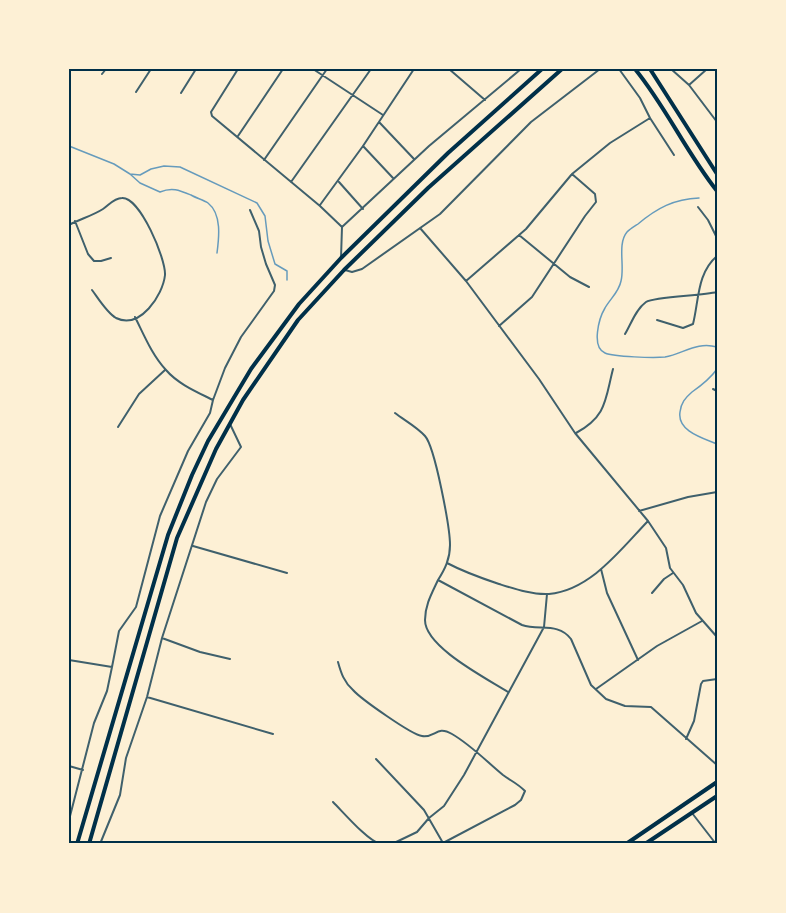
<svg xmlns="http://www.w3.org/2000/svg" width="786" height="913" font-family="'Roboto Serif',serif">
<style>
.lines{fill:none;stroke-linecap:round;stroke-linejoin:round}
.stream{stroke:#669bbc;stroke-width:1.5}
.minor{stroke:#3f606c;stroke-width:2}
.primary{stroke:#003049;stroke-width:4}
.trunk{stroke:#003049;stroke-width:4}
.neatline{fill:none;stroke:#003049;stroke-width:2}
</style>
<rect width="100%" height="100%" fill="#fdf0d5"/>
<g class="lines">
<path class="stream" d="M69 146 114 164 130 174 140 175 151 169 164 166 180 167 257 203 265 216 268 241 275 264 287 271V280
M130 174 140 183 160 192C172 187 179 190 191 195 196 198 204 200 208 203 222 214 219 238 217 253
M699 198C674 199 657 208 638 224 635 226 630 229 627 232 617 244 625 266 621 281 619 292 610 299 605 308 599 318 591 347 605 353 614 357 654 358 665 357 683 354 697 341 717 347
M717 369C710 379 702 385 692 392 685 398 681 403 680 412 677 431 703 438 717 444"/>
<path class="minor" d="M238 69 211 112 212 116 320 206 342 227 429 146 521 69
M313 69 383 115
M449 69 485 100
M671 69 689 85 717 122
M102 74 106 69
M689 85 707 69
M136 92 151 69
M181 93 196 69
M650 118 674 155
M379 122 414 159
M238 136 283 69
M363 146 393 178
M264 160 327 69
M291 182 371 69
M339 182 363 209
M320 205 363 146 414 69
M698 207 708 220 717 238
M75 221 88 254 94 261H101L111 258
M69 225C80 219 92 216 103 209 109 205 114 198 122 198 140 197 166 259 165 275 163 295 140 330 116 318 107 313 98 298 92 290
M420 228 466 281 539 379 575 433 648 521 666 548 670 568 683 585 696 613 717 637
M519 235 570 277 589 287
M341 258 342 227
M345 270 352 272 362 269 440 214 531 122 600 69
M466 281 526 229 572 174 610 143 650 118 640 98 619 69
M657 320 683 328 693 324C699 300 697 273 717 256
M499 326 532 297 585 216 596 202 595 194 572 174
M625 334C631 324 636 309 646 302 655 296 701 296 717 292
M713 389 717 391
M213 400 225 368 241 337 274 291 275 285 266 264 261 247 259 231 250 210
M395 413C404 420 417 427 425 436 435 447 450 528 450 545 450 559 445 569 438 580L522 625C539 631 558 622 571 639L591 685 606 699 625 706 651 707 717 765
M118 427 139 394 165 370
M576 433C607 416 605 400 613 369
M639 511 688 497 717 492
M193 546 287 573
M447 563C464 572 481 578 499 584 515 589 533 595 549 594 591 590 621 549 648 521
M601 569 607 593 638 660
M438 580C432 593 425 605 425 620 425 647 486 678 508 692
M652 593 664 579 673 573
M162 638 200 652 230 659
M69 660 112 667 107 691 94 723 69 820
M338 662C341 673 344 682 353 690 361 699 412 735 422 736 436 738 436 725 452 734 471 745 486 761 503 775 511 781 517 783 525 791L521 800 515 805 443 843
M112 667 119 631 136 607 160 516 188 451 210 413 213 400C197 392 178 384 166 370 152 355 144 335 135 317
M596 689 657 646 702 621
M147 697 273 734
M686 739 694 721 701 684 703 681 717 679
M376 759 424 810 443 843
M69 766 83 770
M333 802C344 813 367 840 380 844
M692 813 716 844
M100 844 120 795 126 758 147 697 162 638 206 502 217 479 241 447 230 424
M392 844 417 832 429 818 444 806 464 775 544 627 547 594"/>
<path class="primary" d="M635 69C666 107 686 152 717 191
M650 69 717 174
M77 844 168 535 192 475 208 441 251 369 299 304 341 258 448 153 542 69
M89 844 177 538 216 449 243 400 298 320 344 270 428 188 562 69"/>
<path class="trunk" d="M626 844 717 782
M645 844 717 796"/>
</g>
<rect width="786" height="913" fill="none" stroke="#fdf0d5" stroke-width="141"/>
<rect x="70" y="70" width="646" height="772" class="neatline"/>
</svg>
